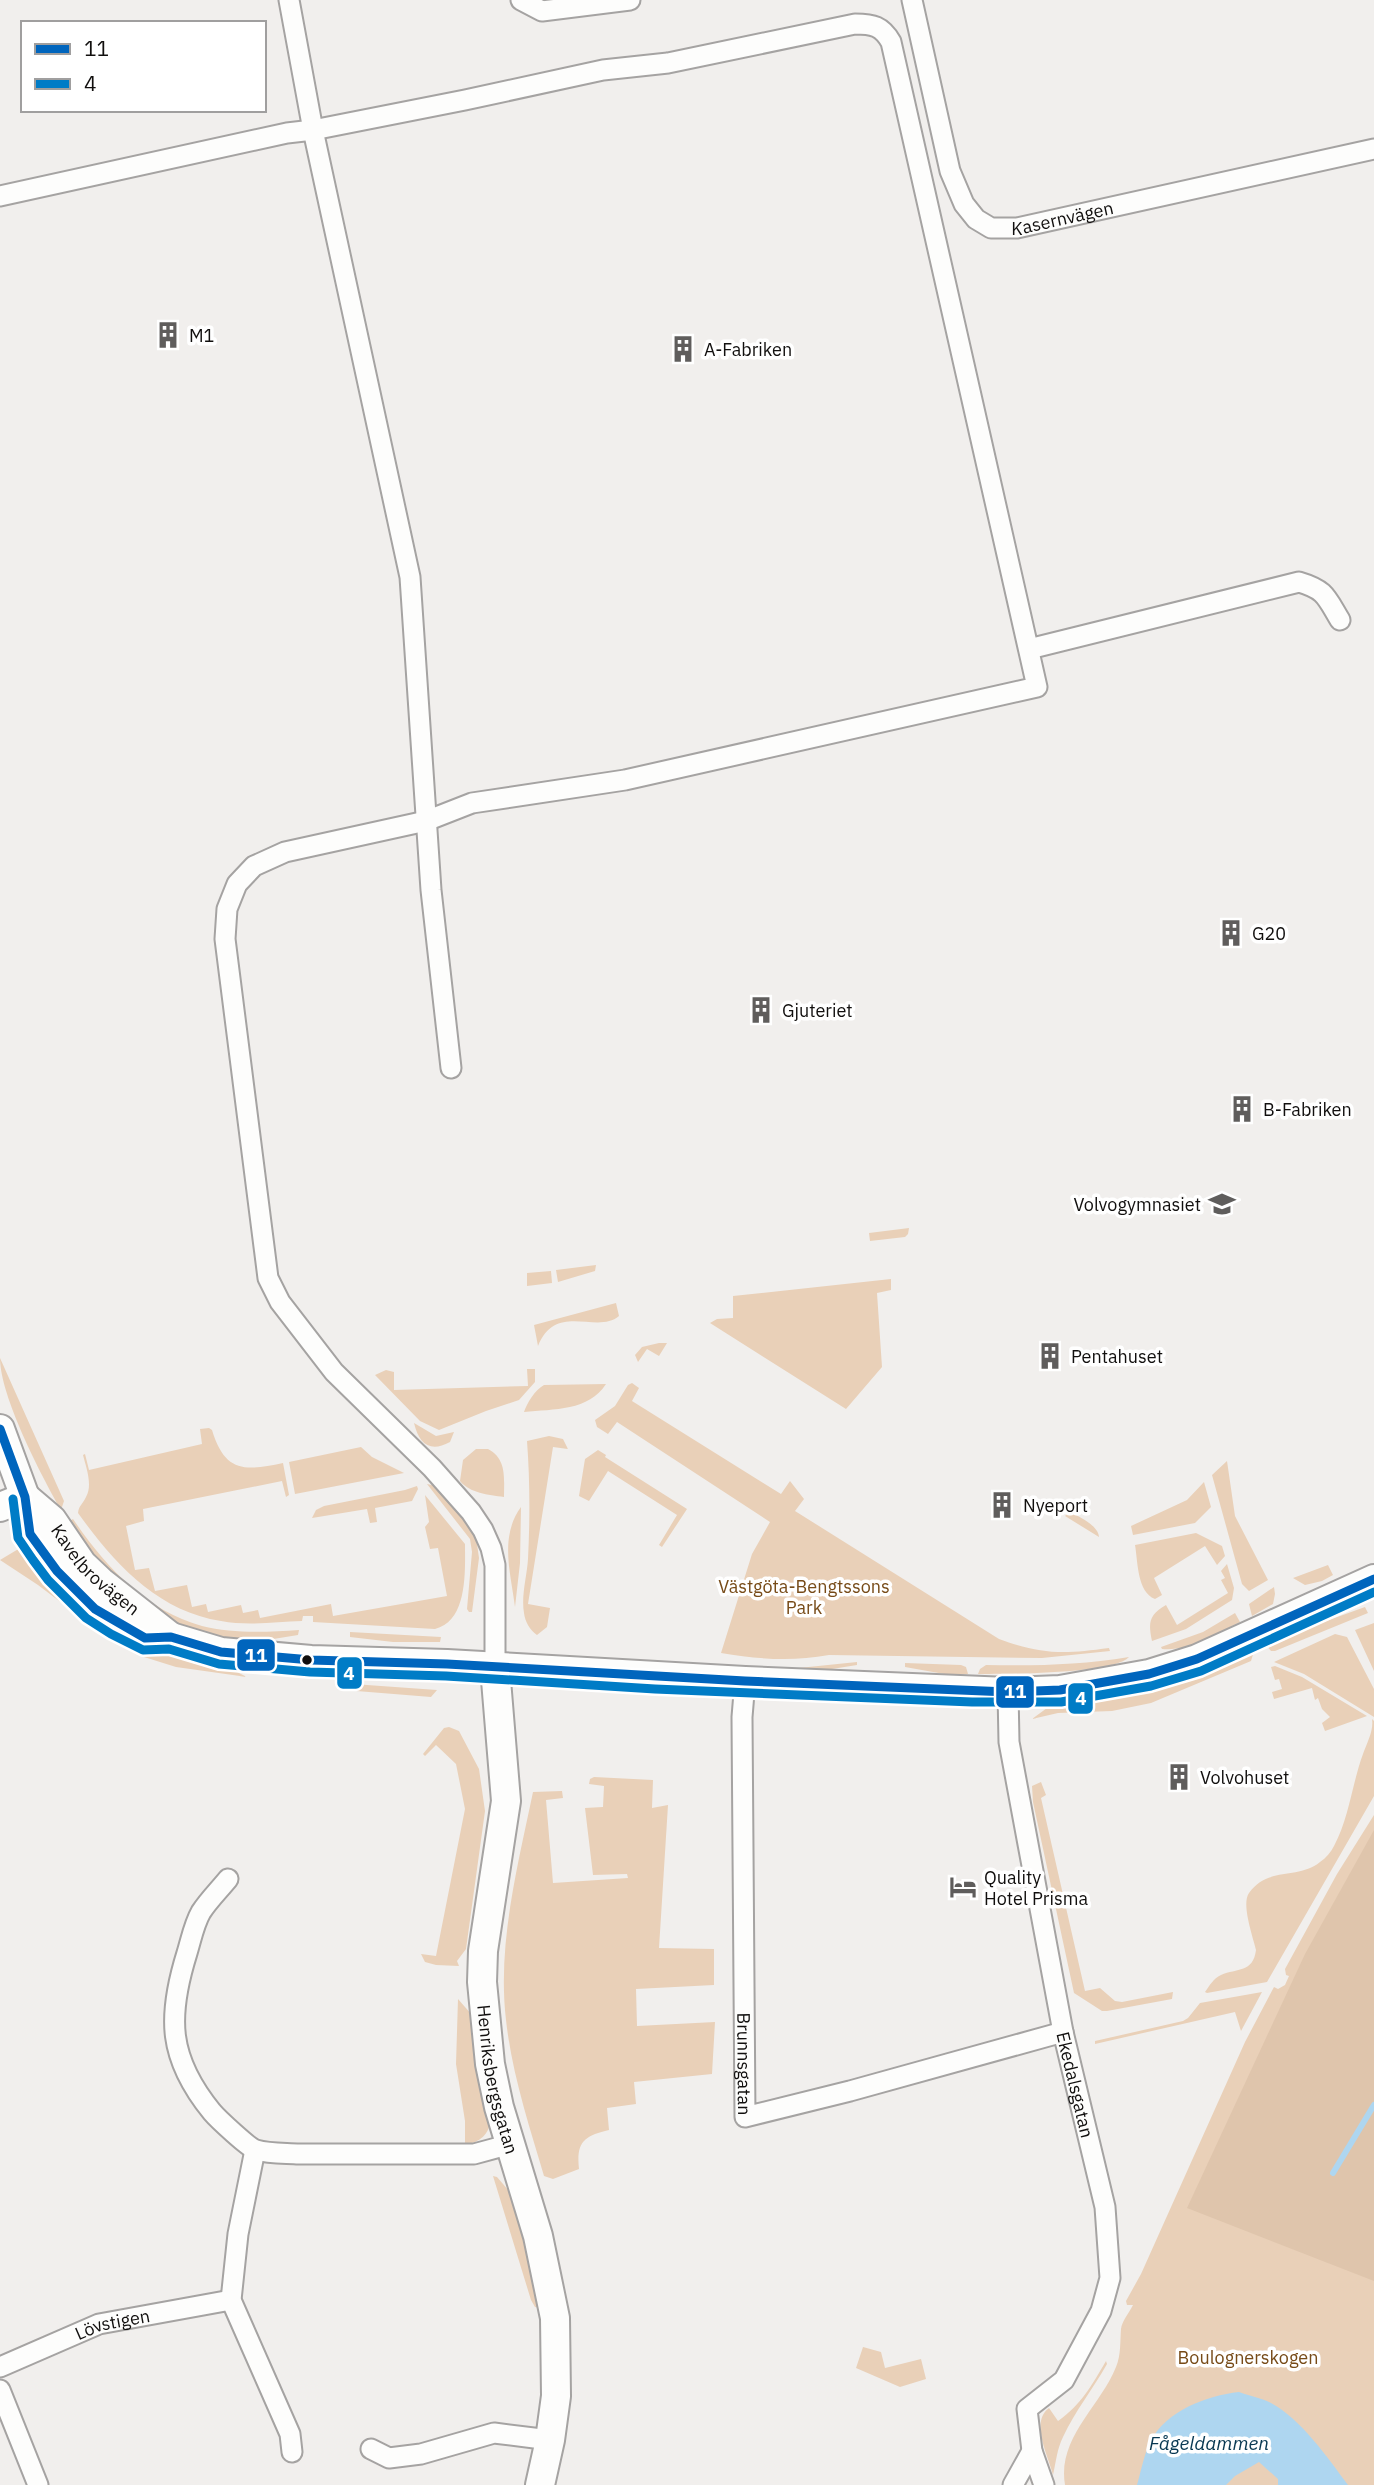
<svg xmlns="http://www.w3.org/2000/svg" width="1374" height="2485" font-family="'IBM Plex Sans',sans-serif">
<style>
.green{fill:#e9d0b8}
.forest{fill:#dfc5ac}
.water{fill:#aed6f0}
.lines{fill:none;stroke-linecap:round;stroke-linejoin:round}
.stream{stroke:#aed6f0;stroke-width:6}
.street-casing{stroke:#a5a3a2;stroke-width:23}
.secondary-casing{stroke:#a5a3a2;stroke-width:32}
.street{stroke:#fdfdfc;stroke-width:19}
.secondary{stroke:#fdfdfc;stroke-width:28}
.bus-1-casing{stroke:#fff;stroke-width:14}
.bus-2-casing{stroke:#fff;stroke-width:14}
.bus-1{stroke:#0065bd;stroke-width:9}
.bus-2{stroke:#007cc6;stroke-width:9}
.bus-dot{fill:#110f0e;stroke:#fff;stroke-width:2.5}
.labels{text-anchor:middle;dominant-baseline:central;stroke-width:7;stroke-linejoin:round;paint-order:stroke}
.street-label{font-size:18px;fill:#110f0e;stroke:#fff}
.poi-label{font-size:18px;fill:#110f0e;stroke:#fff;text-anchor:start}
.park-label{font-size:18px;fill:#774b18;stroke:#fff}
.water-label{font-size:19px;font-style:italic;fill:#083852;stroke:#fff}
.line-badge{stroke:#fff;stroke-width:2.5}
.badge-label{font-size:19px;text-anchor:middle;font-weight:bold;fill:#fff}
</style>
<rect width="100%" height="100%" fill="#f1efed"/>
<path class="green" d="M909 1228 908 1234 905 1237 870 1241 869 1233Z
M596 1265 595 1271 558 1282 556 1270Z
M551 1271 552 1283 527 1286V1273Z
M891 1279V1290L877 1293 882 1367 846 1409 710 1323 717 1319 733 1318V1296Z
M616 1303 619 1316C597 1335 556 1301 538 1346L534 1325Z
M659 1343H667L659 1356 647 1349 638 1362 635 1355 642 1347Z
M0 1358 64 1501 61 1510C41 1475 0 1396 0 1358Z
M527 1369H535V1382L519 1400 486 1411 439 1430 420 1421 375 1375 386 1370 394 1372V1390L528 1386Z
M632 1383 639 1388 632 1401 781 1494 790 1481 804 1499 795 1511 999 1639C1042 1655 1065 1654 1109 1648L1110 1651 1042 1658 829 1655C791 1662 758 1659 721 1653L752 1554 770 1522 617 1422 608 1434 597 1427 595 1420 615 1406 628 1385Z
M606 1384C589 1411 554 1409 524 1412 527 1403 535 1390 544 1385Z
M414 1423 436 1436 454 1432 450 1442C430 1453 419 1444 414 1423Z
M209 1428 212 1430C225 1473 245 1471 283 1463L289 1495 286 1497 282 1481 143 1509 144 1521 126 1526 135 1570 149 1568 155 1591 187 1585 192 1607 206 1604 208 1612 241 1605 243 1613 258 1610 260 1618 331 1604 333 1616 447 1596 438 1548 430 1549 425 1527 429 1522 425 1495 465 1544C465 1571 468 1621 435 1629L313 1622V1616H303L302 1621C276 1622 247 1626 221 1621 157 1611 114 1563 78 1513 79 1505 83 1504 86 1497 93 1485 86 1467 83 1455L85 1454 89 1470 202 1444 200 1429Z
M549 1436 563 1439 568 1449 553 1447 528 1604 550 1608 547 1627 537 1635C530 1630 525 1622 524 1613 521 1596 527 1576 528 1559 530 1520 530 1480 527 1441Z
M361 1447 372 1457 404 1473 295 1494 289 1462Z
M476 1449H488C507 1459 504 1478 504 1497 488 1495 470 1493 460 1481L463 1460Z
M598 1450 606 1455 605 1457 687 1509 662 1547 659 1545 677 1515 608 1471 589 1501 579 1496 585 1459Z
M1227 1461 1235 1516 1268 1580 1249 1591 1242 1584 1212 1475Z
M1204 1482 1211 1507 1195 1523 1133 1535 1131 1526 1187 1500Z
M427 1484 436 1486 473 1531 477 1544 479 1558 472 1612H469L467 1609 472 1552 470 1539Z
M417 1486 418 1489 412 1501 375 1508 377 1522 370 1523 367 1509 312 1518 316 1510 324 1506 405 1490Z
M521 1507 520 1563 515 1607C511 1574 499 1537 521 1507Z
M1070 1511C1080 1518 1098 1525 1099 1537L1065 1516Z
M73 1519C105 1566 145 1610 202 1626 233 1634 268 1632 299 1630L298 1635 261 1641 229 1639 193 1630 168 1618 105 1571 68 1522Z
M1196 1533 1222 1546 1225 1556 1217 1565 1205 1546 1154 1578 1162 1595 1155 1599C1137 1592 1138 1562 1135 1545Z
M25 1545 151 1649 235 1671 247 1677 176 1667 144 1657 112 1641 38 1585 0 1560Z
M1227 1564 1234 1588 1232 1600 1186 1629 1152 1641C1148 1622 1149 1615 1166 1605L1177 1625 1228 1593 1221 1580 1225 1578 1221 1571Z
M1328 1565 1333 1575 1322 1581 1305 1585 1293 1578Z
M1274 1587 1275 1594 1273 1604 1252 1616 1249 1604Z
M1365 1607 1368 1613 1275 1651H1271L1266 1645 1293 1633Z
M1235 1613 1240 1622C1218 1633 1187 1652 1162 1649L1161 1647 1203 1632Z
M1374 1623V1671L1355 1630Z
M350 1632 441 1637 440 1642H393L350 1637Z
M1335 1634 1347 1637 1374 1689V1717L1304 1674 1274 1662Z
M1254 1651 1251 1661 1151 1703 1112 1711 1058 1713 1032 1719 1047 1708 1112 1699 1184 1680 1219 1668Z
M1129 1657C1114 1674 1005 1674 978 1674L980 1669 986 1665C1034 1666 1081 1665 1129 1657Z
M857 1662V1665L813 1672 789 1669Z
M905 1663 961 1665 966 1667 968 1674 950 1675 905 1667Z
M1275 1666 1302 1677 1367 1716 1325 1731 1322 1723 1330 1717 1322 1709 1318 1698 1315 1700 1312 1688 1274 1699 1272 1692 1282 1689 1279 1679 1275 1680 1271 1667Z
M353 1684 437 1690 431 1697 344 1690V1686Z
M1372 1719 1374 1721V1796L1267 1982 1207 1993 1205 1992C1210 1985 1213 1979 1221 1975 1237 1968 1253 1973 1256 1950 1253 1937 1241 1904 1249 1893 1268 1866 1298 1880 1320 1862 1326 1858 1331 1852 1334 1846 1349 1818 1352 1784 1363 1754 1367 1743 1374 1730 1372 1719Z
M449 1727 459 1731 479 1769 485 1811 466 1949 457 1961 459 1966 436 1965 425 1962 421 1954 436 1956 465 1809 456 1764 436 1745 425 1756 423 1754 444 1728Z
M594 1777 653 1780 652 1808 668 1805 659 1948 714 1949V1985L636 1989 637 2026 715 2022 712 2074 634 2082 636 2104 607 2108 609 2130C584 2136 576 2142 579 2169L553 2179 544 2176C529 2125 512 2074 506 2020 497 1944 518 1865 533 1792L562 1791 563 1798 546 1800 553 1883 628 1878 627 1874 593 1875 585 1808 603 1807 604 1786 589 1784 590 1779Z
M1041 1782 1046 1795 1041 1798 1085 1991 1100 1988 1115 2001 1122 2002 1173 1992 1172 1999 1107 2011H1102L1074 1993 1033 1802 1032 1786Z
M1374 1815V2485H1065C1057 2438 1100 2407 1116 2367 1121 2355 1120 2342 1121 2329 1122 2321 1129 2313 1133 2305H1127L1126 2301 1141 2274 1245 2042 1274 1987 1278 1989 1285 1985 1289 1976 1286 1975 1285 1969 1337 1874Z
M1262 1992 1241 2031 1235 2012 1095 2044V2041L1183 2021 1188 2018 1200 2003Z
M458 1999 472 2015 491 2119C489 2135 480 2142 465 2145V2121L456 2064Z
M493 2176 497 2177 509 2191 513 2190 532 2248 540 2308 535 2307 531 2300Z
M863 2347 881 2352 885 2368 921 2359 926 2379 900 2387 856 2368Z
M1106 2361 1107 2364C1093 2389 1075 2411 1063 2437 1057 2449 1056 2462 1053 2475 1048 2455 1030 2422 1049 2408L1058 2421C1081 2405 1092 2385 1106 2361Z"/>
<path class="forest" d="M1374 1830V2281L1187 2208 1305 1954Z"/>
<path class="water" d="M1239 2392C1250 2396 1262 2398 1271 2403 1301 2419 1328 2458 1348 2485H1278V2479L1259 2462 1235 2476 1226 2485H1137C1141 2471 1144 2455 1150 2442 1167 2410 1206 2396 1239 2392Z"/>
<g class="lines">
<path class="stream" d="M1333 2173 1374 2105"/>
<defs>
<g id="street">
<path d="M289 0 313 130 410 577 431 890 451 1068"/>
<path d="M521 0 542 11 630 0"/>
<path id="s1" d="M912 0 950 171 964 204 976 219 991 228H1017L1374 149"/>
<path d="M0 196 287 133 313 130 465 100 603 70 668 63 855 24C873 24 882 26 891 42L1037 687 625 780 472 803 426 821 285 852 254 866 237 884 227 909 225 939 268 1278 280 1302 334 1372 432 1468 471 1512 483 1530 491 1548 495 1565V1668"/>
<path d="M1029 649 1299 582C1326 590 1326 597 1340 620"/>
<path id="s2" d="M745 1681 742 1717 745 2117 850 2091 1063 2032"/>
<path id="s3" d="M1008 1692 1009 1742 1063 2032 1105 2207 1110 2278 1101 2311 1064 2380 1027 2409 1032 2451 1044 2485"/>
<path d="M228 1879C219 1890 208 1901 201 1912 194 1924 191 1940 187 1953 167 2017 168 2058 212 2112 218 2119 249 2148 256 2150 269 2154 286 2153 299 2154H474L511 2144"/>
<path d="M255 2150 238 2234 231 2300 290 2434 292 2452"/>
<path id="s4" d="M0 2367 99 2324 231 2300"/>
<path d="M0 2390 38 2485"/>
<path d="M371 2449 389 2458 421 2454 494 2433 550 2440"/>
<path d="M1013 2485 1032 2451"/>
</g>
<g id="secondary">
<path d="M0 1429 25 1497 30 1534 57 1571 95 1609 118 1624 145 1638 171 1637 221 1652 311 1660 447 1664 745 1681 1008 1692 1060 1690 1149 1674 1197 1659 1374 1579"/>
<path id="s5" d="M25 1497 52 1520 82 1564 101 1582 171 1637"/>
<path d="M0 1507 25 1497"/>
<path id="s6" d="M495 1668 506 1801 483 1951 482 1982 490 2064 499 2107 538 2236 555 2318 556 2396 550 2440 540 2485"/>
</g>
</defs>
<use href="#street" class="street-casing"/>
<use href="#secondary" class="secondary-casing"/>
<use href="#street" class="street"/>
<use href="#secondary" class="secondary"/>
<defs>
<path id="bus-1" d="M0 1429 25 1497 30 1534 57 1571 95 1609 145 1638 171 1637 221 1652 311 1660 447 1664 745 1681 1008 1692 1060 1690 1149 1674 1197 1659 1374 1579"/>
<path id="bus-2" d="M13 1499 18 1538 33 1560 48 1580 86 1618 111 1634 143 1650 169 1649 219 1664 310 1672 446 1676 655 1689 972 1702H1061L1151 1686 1201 1671 1374 1592"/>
</defs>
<use href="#bus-1" class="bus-1-casing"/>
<use href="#bus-2" class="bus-2-casing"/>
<use href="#bus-1" class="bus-1"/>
<use href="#bus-2" class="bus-2"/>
</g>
<defs>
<symbol id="building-bare" viewBox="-9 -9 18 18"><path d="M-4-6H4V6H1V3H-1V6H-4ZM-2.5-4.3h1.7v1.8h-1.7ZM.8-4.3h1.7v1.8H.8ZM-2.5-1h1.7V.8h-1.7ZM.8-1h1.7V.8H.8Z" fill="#5f5d5c" stroke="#fff" stroke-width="2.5" paint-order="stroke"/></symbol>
<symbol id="school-bare" viewBox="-9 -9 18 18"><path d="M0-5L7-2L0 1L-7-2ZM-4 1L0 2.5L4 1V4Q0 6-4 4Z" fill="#5f5d5c" stroke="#fff" stroke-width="2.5" paint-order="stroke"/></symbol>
<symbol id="hotel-bare" viewBox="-9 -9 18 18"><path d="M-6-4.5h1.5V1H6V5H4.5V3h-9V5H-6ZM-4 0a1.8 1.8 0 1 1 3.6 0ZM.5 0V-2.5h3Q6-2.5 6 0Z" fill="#5f5d5c" stroke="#fff" stroke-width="2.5" paint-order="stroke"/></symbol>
</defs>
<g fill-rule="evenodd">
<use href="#building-bare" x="149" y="316" width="38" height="38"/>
<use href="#building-bare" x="664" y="330" width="38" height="38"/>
<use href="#building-bare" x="1212" y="914" width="38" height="38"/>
<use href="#building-bare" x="742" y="991" width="38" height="38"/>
<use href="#building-bare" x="1223" y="1090" width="38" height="38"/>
<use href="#school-bare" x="1203" y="1185" width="38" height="38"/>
<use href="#building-bare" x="1031" y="1337" width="38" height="38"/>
<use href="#building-bare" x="983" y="1486" width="38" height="38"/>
<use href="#building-bare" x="1160" y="1758" width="38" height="38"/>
<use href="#hotel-bare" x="944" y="1868" width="38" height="38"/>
</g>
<circle class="bus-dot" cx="307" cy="1660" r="6"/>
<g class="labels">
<g class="street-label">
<text stroke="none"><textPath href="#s1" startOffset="320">Kasernvägen</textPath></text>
<text stroke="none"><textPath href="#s5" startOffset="102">Kavelbrovägen</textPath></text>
<text stroke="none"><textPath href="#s2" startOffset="383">Brunnsgatan</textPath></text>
<text stroke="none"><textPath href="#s6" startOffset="415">Henriksbergsgatan</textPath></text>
<text stroke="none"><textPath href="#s3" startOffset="399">Ekedalsgatan</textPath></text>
<text stroke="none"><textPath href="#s4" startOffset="121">Lövstigen</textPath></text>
</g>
<g class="poi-label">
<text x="189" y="335">M1</text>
<text x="704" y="349">A-Fabriken</text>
<text x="1252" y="933">G20</text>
<text x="782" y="1010">Gjuteriet</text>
<text x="1263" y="1109">B-Fabriken</text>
<text x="1201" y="1204" text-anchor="end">Volvogymnasiet</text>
<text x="1071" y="1356">Pentahuset</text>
<text x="1023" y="1505">Nyeport</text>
<text x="1200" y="1777">Volvohuset</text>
<text x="984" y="1877">Quality<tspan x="984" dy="21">Hotel Prisma</tspan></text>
</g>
<g class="park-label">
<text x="804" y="1586">Västgöta-Bengtssons<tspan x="804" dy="21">Park</tspan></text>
<text x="1248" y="2357">Boulognerskogen</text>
</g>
<g class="water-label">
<text x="1209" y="2443">Fågeldammen</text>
</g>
</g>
<g class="line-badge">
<rect x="236" y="1638" width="40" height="34" rx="7" fill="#0065bd"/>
<rect x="336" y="1656" width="27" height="34" rx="7" fill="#007cc6"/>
<rect x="995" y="1675" width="40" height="34" rx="7" fill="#0065bd"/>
<rect x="1067" y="1682" width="27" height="33" rx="7" fill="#007cc6"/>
</g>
<g class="badge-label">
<text x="256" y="1662">11</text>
<text x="349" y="1680">4</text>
<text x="1015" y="1698">11</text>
<text x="1081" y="1705">4</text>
</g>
<rect x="21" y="21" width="245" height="91" fill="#ffffff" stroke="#a09f9f" stroke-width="2"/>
<rect x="35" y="44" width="35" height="10" fill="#0065bd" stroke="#a09f9f" stroke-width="2"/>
<text x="84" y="56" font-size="21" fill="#110f0e">11</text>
<rect x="35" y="79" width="35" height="10" fill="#007cc6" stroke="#a09f9f" stroke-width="2"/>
<text x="84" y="91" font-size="21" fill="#110f0e">4</text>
</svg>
